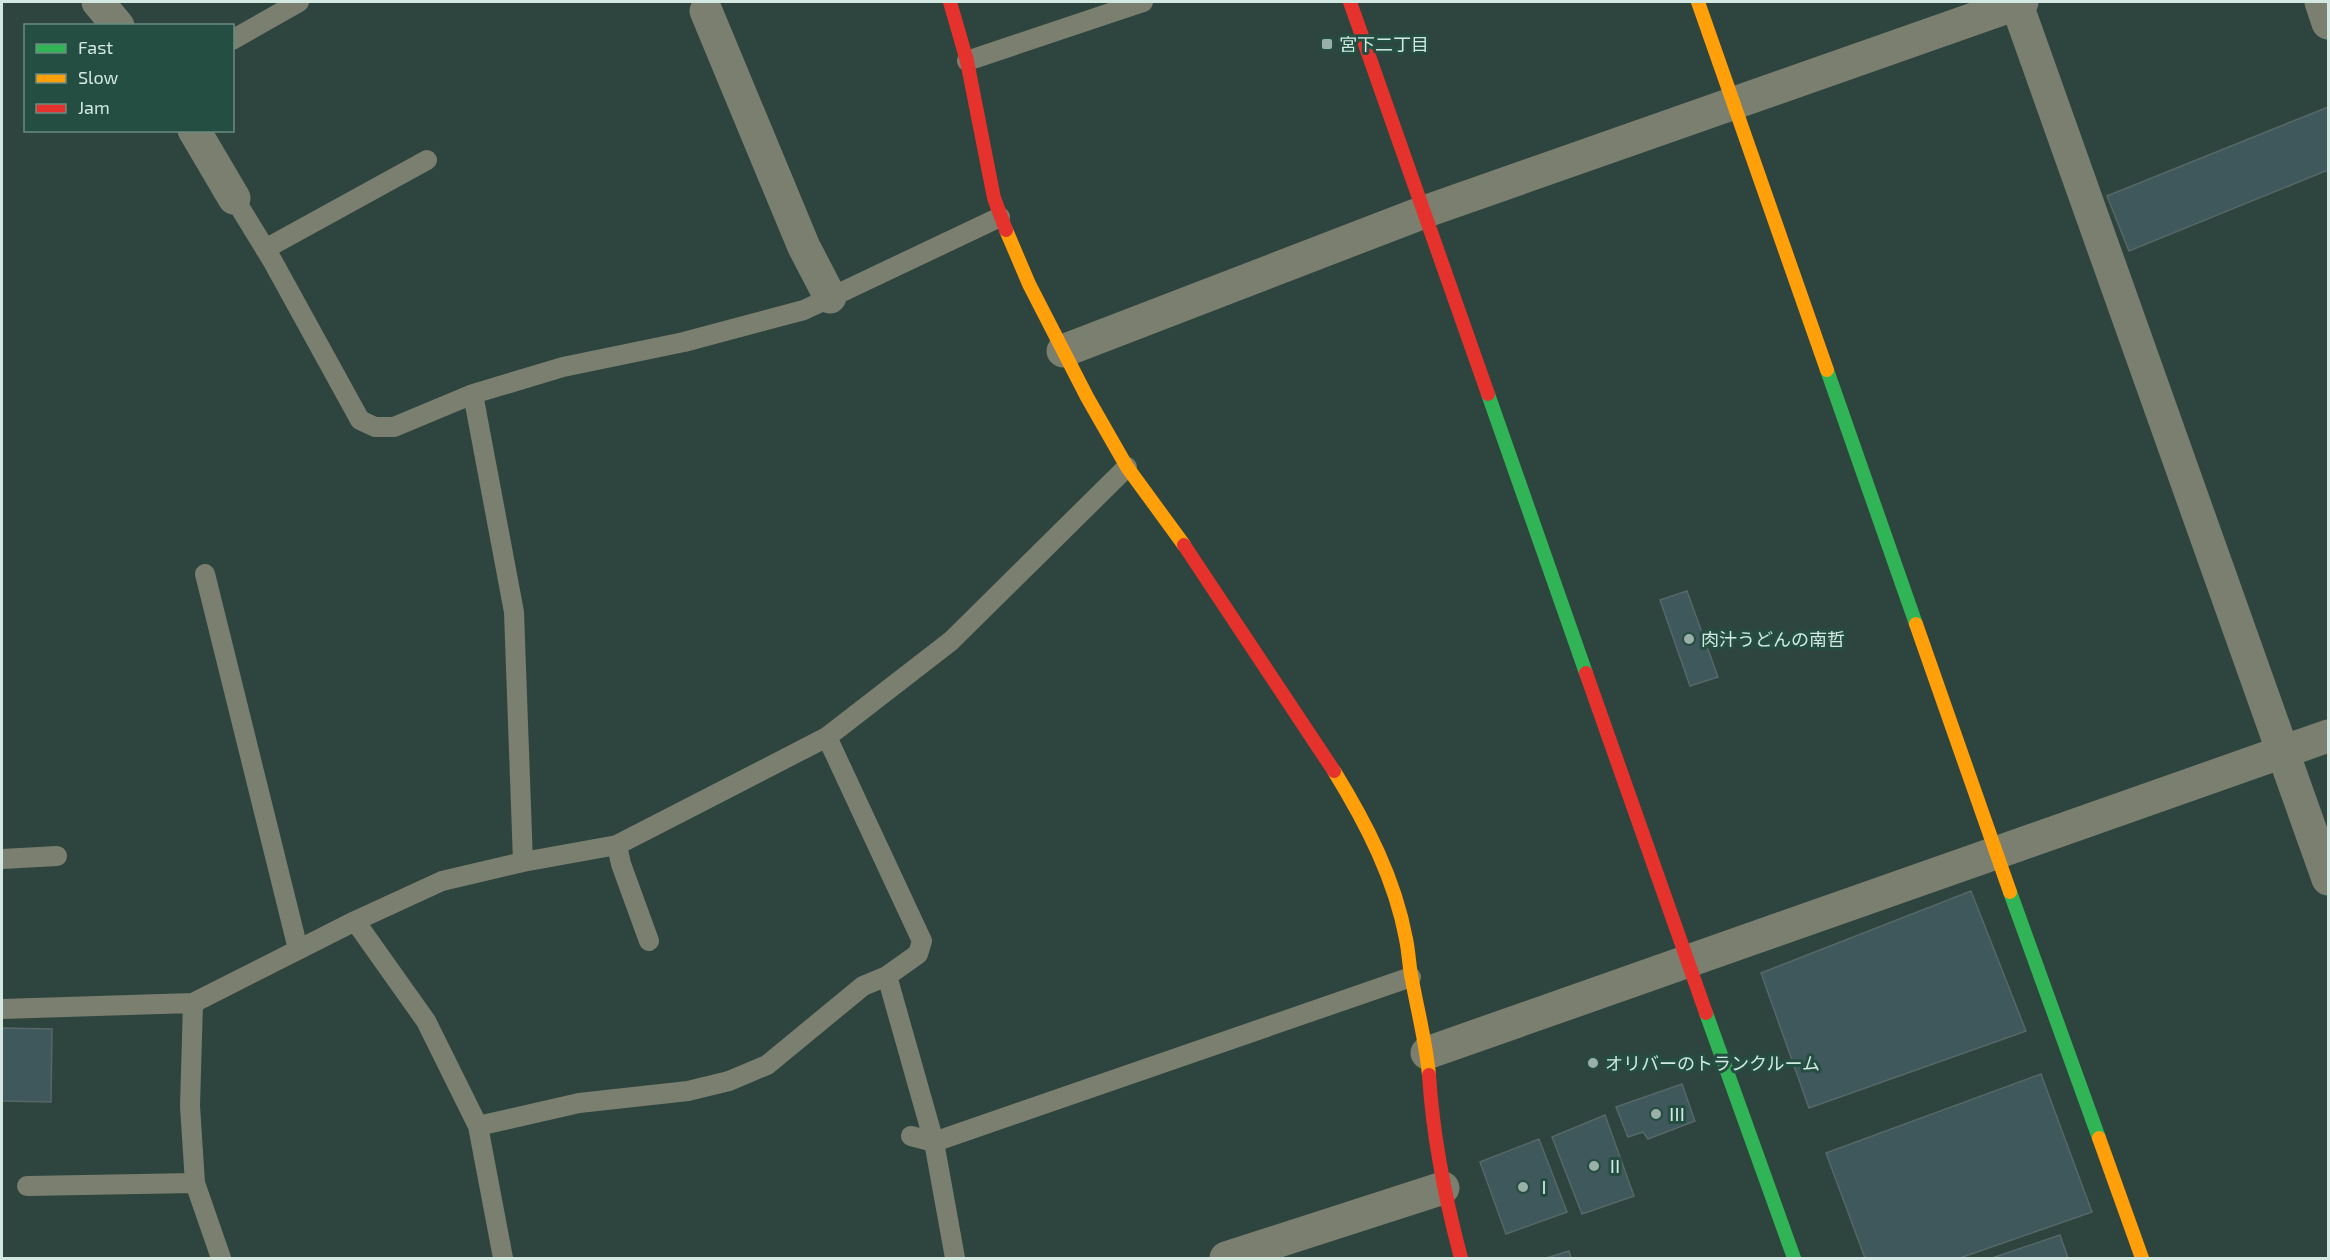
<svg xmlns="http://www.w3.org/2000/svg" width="2330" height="1260" font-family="'Exo 2','Noto Sans JP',sans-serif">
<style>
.building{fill:#3f585b;stroke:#566768;stroke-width:1.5}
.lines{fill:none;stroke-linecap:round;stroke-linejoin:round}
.lane{stroke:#7a7f6f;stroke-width:20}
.street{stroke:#7a7f6f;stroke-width:33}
.fast{stroke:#30b455;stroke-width:14}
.slow{stroke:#ff9f0a;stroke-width:14}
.jam{stroke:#e5322d;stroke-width:14}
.poi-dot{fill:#99afa7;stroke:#244e41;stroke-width:2}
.labels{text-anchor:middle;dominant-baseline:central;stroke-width:6;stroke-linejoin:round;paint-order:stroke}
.poi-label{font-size:18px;fill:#d2e8e0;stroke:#244e41;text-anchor:start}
</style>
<rect width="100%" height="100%" fill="#2e443e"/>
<path class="building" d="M2328 107V170L2129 251 2107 196Z
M1687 591 1718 677 1690 686 1660 600Z
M1971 891 2026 1031 1809 1108 1761 973Z
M2 1028 52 1029 51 1102 2 1101Z
M2041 1074 2092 1212 1960 1258H1865L1826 1153Z
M1682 1084 1695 1121 1648 1139 1643 1132 1628 1137 1616 1107Z
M1605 1115 1634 1196 1582 1214 1552 1137Z
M1539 1139 1567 1212 1506 1234 1480 1162Z
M2060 1235 2068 1258H1992Z
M1569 1251 1571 1258H1546Z"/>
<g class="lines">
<path class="lane" d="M232 40 299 2
M967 61 1143 2
M234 198 272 260 360 420 375 427H394L473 394 563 367 684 342 804 310 1000 217
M265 249 427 160
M473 394 514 612 523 862
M205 574 298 949
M617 845 621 864 649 941
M2 859 57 856
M355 921 426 1021 478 1126 503 1258
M887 976 934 1142 955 1258
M2 1009 193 1003 355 921 442 881 523 862 617 845 827 737 951 641 1127 467
M478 1126 579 1103 688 1091 729 1081 767 1065 863 986 887 976 918 954 922 941 827 737
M911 1136 934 1142 1411 977
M195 1183 221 1258
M27 1186 195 1183 190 1106 193 1003"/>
<path class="street" d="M98 2 118 26
M2016 2 2328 879
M2321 2 2328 23
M706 11 804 247 830 297
M194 130 234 198
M1063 351 1424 212 2022 2
M1427 1053 2328 736
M1226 1258 1443 1188"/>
<path class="fast" d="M1827 370 1916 624
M1488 394 1586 673
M2010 892 2099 1138
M1706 1013 1794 1258"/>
<path class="slow" d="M1698 2 1827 370
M1006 230 1029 284 1087 397 1127 467 1184 545
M1916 624 2010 892
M1334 771C1366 823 1395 879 1406 939 1409 953 1409 967 1412 980 1418 1012 1426 1043 1429 1075
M2099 1138 2142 1258"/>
<path class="jam" d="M950 2 967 61 994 198 1006 230
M1350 2 1488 394
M1184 545 1334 771
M1586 673 1706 1013
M1429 1075C1433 1138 1445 1198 1461 1258"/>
</g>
<g class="poi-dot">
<rect x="1321" y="38" width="12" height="12" rx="3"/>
<circle cx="1689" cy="639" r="6"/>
<circle cx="1593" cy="1063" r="6"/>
<circle cx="1656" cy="1114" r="6"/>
<circle cx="1594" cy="1166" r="6"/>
<circle cx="1523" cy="1187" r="6"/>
</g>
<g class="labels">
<g class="poi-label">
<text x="1339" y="44">宮下二丁目</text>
<text x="1701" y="639">肉汁うどんの南哲</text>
<text x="1605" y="1063">オリバーのトランクルーム</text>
<text x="1668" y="1114">Ⅲ</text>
<text x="1606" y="1166">Ⅱ</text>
<text x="1535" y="1187">Ⅰ</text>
</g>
</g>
<rect width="2330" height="1260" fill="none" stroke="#d2e8e0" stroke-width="6"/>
<rect x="24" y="24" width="210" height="108" fill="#244e41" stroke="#6a8c81" stroke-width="1.5"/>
<rect x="36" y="44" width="30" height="9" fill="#30b455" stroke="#6a8c81" stroke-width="1.5"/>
<text x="78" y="54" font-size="18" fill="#d2e8e0">Fast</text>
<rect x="36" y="74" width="30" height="9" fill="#ff9f0a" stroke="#6a8c81" stroke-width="1.5"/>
<text x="78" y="84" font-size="18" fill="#d2e8e0">Slow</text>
<rect x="36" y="104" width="30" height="9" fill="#e5322d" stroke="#6a8c81" stroke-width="1.5"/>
<text x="78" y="114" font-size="18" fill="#d2e8e0">Jam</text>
</svg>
